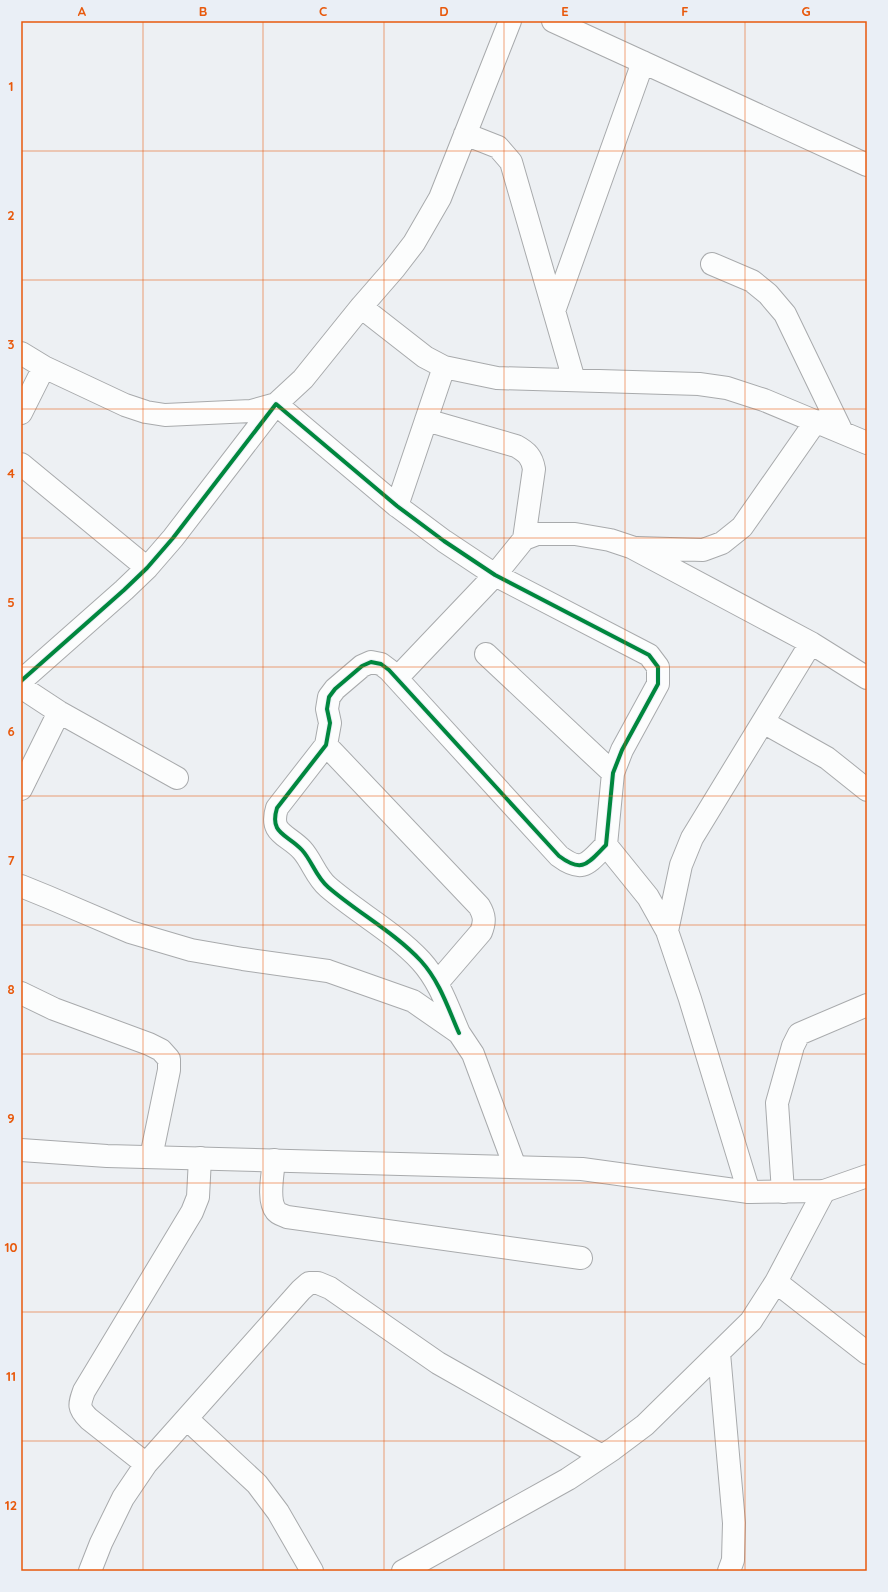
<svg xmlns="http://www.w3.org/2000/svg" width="888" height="1592" font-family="Quicksand,sans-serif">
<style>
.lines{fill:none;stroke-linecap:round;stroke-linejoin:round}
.street-casing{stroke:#a8aaac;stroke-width:24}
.secondary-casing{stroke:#a8aaac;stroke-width:24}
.street{stroke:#fcfdfd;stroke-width:22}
.secondary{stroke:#fcfdfd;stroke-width:22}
.cycleway-casing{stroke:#eaeff6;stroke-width:6}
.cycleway{stroke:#00873e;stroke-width:4}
.grid{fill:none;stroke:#e8590c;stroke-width:1;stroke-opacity:0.55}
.neatline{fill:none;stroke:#e8590c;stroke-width:1.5}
.grid-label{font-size:13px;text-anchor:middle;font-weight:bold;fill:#e8590c}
</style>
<rect width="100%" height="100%" fill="#edf0f3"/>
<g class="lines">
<defs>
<path id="street" d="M553 21 867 165
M465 134 498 147 511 162 574 380
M712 264 752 281 768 294 785 314 842 432
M361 307 425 357 444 367 497 378 699 384 727 388 764 400 867 443
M554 311 643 62
M21 353 44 367 125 405 146 412 165 415 251 411 276 404 303 379 361 307 394 269 414 243 440 198 510 21
M21 413 44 367
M426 420 516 446C527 452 532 457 534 469L524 539
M21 464 147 568
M397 506 444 367
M637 548 703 550 722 543 742 527 816 421
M486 654 613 773
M397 678 495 575 524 539 537 534H575L610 540 631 547 811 643 867 678
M21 681 124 590 147 568 173 538 276 404 397 506 444 541 495 575 649 655 658 667V684L622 750 613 773 606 845C588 863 583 874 559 856L389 670 381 664 371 662 362 666 335 689 329 697 327 709 330 723 326 745 277 808C269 834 287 834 302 850 312 861 316 877 328 887 358 913 394 932 421 961 440 982 448 1008 459 1033
M21 687 59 712 21 789
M59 712 177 778
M763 722 827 758 867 790
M326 745 479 906C485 916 485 922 481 932L438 982
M606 845 648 897 667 931 690 999 749 1192
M21 886 48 897 130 932 191 950 243 959 328 971 413 1001 459 1033 473 1054 515 1167
M667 931 681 865 692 838 811 643
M21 993 54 1009 149 1044 161 1050 169 1059V1070L151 1157
M274 1160C273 1174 267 1200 276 1211 278 1214 283 1215 287 1217L581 1258
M783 1192 777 1103 793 1046 799 1034 867 1005
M776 1282 867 1353
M719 1353 734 1523 733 1560 729 1571
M187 1419 257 1484 278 1512 312 1571
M146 1464 89 1419C78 1408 79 1405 84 1391L192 1212 198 1197 200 1158
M90 1571 101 1543 123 1498 146 1464 301 1290 309 1283H318L330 1288 438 1363 602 1456
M403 1571 568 1479 613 1449 645 1425 751 1321 776 1282 824 1191"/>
<path id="secondary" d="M21 1150 107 1156 582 1169 749 1192 824 1191 867 1176"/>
</defs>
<use href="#street" class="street-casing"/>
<use href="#secondary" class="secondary-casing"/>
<use href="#street" class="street"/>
<use href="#secondary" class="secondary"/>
<defs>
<path id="cycleway" d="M21 681 124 590 147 568 173 538 276 404 397 506 444 541 495 575 649 655 658 667V684L622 750 613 773 606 845C588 863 583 874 559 856L389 670 381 664 371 662 362 666 335 689 329 697 327 709 330 723 326 745 277 808C269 834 287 834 302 850 312 861 316 877 328 887 358 913 394 932 421 961 440 982 448 1008 459 1033"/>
</defs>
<use href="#cycleway" class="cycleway-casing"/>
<use href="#cycleway" class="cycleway"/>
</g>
<path class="grid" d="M143 21V1571M263 21V1571M384 21V1571M504 21V1571M625 21V1571M745 21V1571M21 151H867M21 280H867M21 409H867M21 538H867M21 667H867M21 796H867M21 925H867M21 1054H867M21 1183H867M21 1312H867M21 1441H867"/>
<rect width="888" height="1592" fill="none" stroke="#eaeff6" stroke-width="44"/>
<rect x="22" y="22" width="844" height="1548" class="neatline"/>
<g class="grid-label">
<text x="82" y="16">A</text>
<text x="203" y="16">B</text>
<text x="323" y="16">C</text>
<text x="444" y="16">D</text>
<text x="565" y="16">E</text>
<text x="685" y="16">F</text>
<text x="806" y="16">G</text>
<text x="11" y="91">1</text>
<text x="11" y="220">2</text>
<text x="11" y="349">3</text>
<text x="11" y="478">4</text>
<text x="11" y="607">5</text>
<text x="11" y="736">6</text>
<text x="11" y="865">7</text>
<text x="11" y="994">8</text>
<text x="11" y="1123">9</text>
<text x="11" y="1252">10</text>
<text x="11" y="1381">11</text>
<text x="11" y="1510">12</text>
</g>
</svg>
